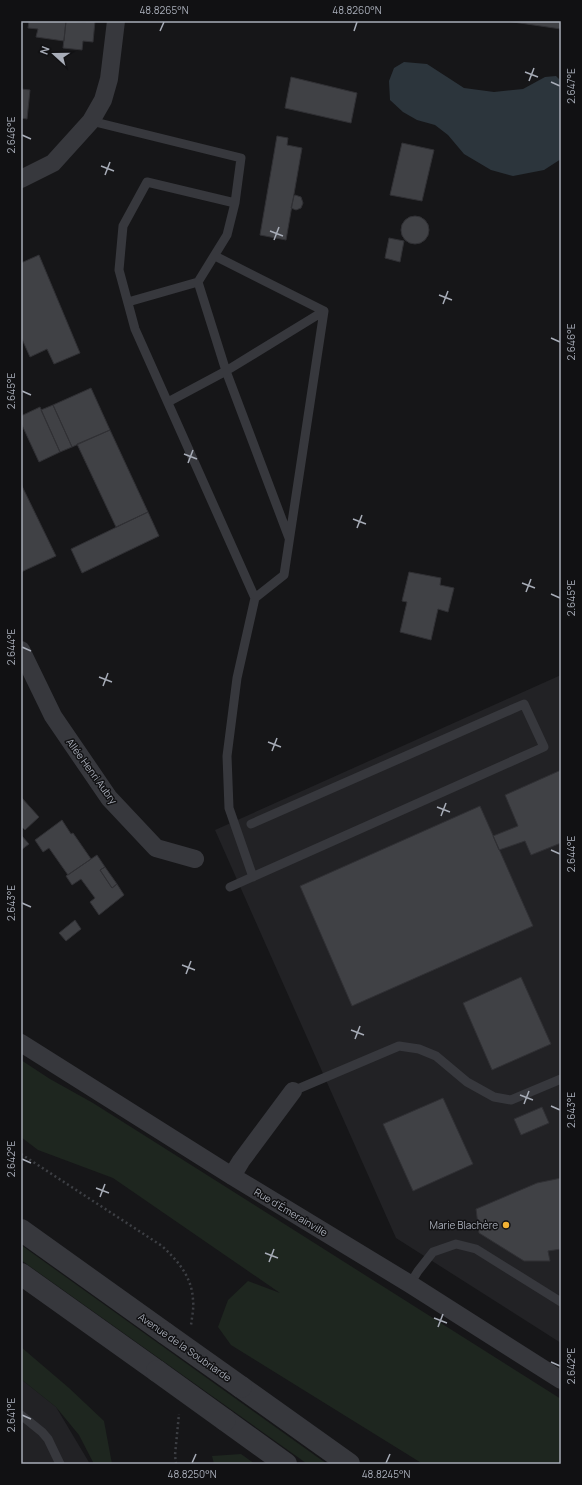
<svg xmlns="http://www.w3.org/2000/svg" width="582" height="1485" font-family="Manrope,sans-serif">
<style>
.built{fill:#222225}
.green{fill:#1e261f}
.water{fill:#2c353c}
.building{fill:#404145;stroke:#303034}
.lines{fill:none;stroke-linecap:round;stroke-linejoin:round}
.path{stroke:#3d3f44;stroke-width:2.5;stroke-dasharray:2 3;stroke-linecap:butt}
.service{stroke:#37383d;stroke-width:9}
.minor{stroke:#37383d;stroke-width:18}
.tertiary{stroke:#37383d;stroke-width:22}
.tertiary-bridge{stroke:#37383d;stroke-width:22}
.ticks{fill:none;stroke:#a8adb8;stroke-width:1.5}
.poi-dot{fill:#f2b134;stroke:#111113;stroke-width:1.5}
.labels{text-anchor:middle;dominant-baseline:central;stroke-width:3;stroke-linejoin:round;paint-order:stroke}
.street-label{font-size:10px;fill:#a8adb8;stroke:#111113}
.poi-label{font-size:10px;fill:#a8adb8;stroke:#111113;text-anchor:end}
.neatline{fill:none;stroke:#a8adb8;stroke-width:1.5}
.ticks-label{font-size:10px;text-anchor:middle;fill:#a8adb8}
</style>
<rect width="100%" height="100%" fill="#161618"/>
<path class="built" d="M561 675V1343L396 1238 215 830Z
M21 1379 56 1407 90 1464H21Z"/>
<path class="green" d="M21 1060 50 1079 93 1103 561 1399V1464H423L231 1345 218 1327 228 1300 248 1281 280 1293 113 1178 38 1150 21 1137Z
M21 1245 327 1464H307L299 1458 21 1260Z
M21 1347 69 1388 104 1421 112 1464H94L79 1435 56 1407 21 1379Z
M241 1454 255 1464H214L212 1456Z"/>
<path class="water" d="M404 62 427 64 464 88 494 92 523 89 545 77 556 76 561 81V159L544 170 513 176 491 170 464 154 448 135 435 125 417 120 403 112 390 100 389 81 394 68Z"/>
<path class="building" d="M29 21H66L64 41 36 37 38 29 28 28Z
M66 21 86 22V21H95L93 42 83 41 82 50 63 48Z
M506 21H561V29Z
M291 77 357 93 351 123 285 108Z
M21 89 30 90 27 119 21 118Z
M277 136 288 138 287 145 302 148 286 240 260 235Z
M402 143 434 150 422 201 390 195Z
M295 195 301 197 303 203 301 208 296 210 291 208 294 196Z
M401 230a14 14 0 1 1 28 0a14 14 0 1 1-28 0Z
M389 238 404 241 400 262 385 258Z
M39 255 80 353 54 364 47 349 30 357 21 337V263Z
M91 388 110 430 72 447 53 405Z
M53 405 72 447 60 452 41 410Z
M40 407 60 452 39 462 21 423V416Z
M110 430 148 512 116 527 77 444Z
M21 484 56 556 21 572Z
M148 512 159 536 82 573 71 549Z
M409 572 441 578 440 585 454 588 448 612 438 609 431 640 400 632 407 602 402 601Z
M561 770V843L531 855 525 841 499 850 493 836 518 826 505 795Z
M21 797 39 817 25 830 21 826Z
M480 806 533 926 352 1006 300 886Z
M62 820 71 834 73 833 91 859 68 875 49 848 43 852 35 840Z
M21 835 29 844 21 850Z
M97 855 105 867 100 870 112 888 117 884 124 895 99 915 90 902 95 898 81 879 72 885 66 876Z
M105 867 117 884 112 888 100 870Z
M75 920 81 929 66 941 59 933Z
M521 977 551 1044 492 1070 463 1003Z
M443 1098 473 1164 413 1191 383 1124Z
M542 1107 549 1123 521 1135 514 1119Z
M561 1178V1249L548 1251 550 1261H524L479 1233 476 1209 537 1183Z"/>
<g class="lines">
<path class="path" d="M21 1154 162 1246C178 1261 192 1277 193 1300 194 1308 192 1317 191 1325
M176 1464 175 1455 179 1414"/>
<path class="service" d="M91 121 241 158 235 203 227 235 198 282 128 302
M235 203 147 182 123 226 119 270 135 329 255 598 237 678 227 756 229 808 253 877
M215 256 324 311 284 575 255 598
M198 282 226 371 289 538
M168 402 226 371 324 311
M230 887 544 747 524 704 251 824
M293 1091 399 1046 419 1049 436 1056 467 1082 494 1097 511 1100 561 1079
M410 1284 418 1271 433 1252 456 1244 476 1249 561 1302
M21 1415 42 1432 48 1439 60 1464"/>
<path class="minor" d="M21 179 53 163 91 121 103 100 109 79 116 21
M21 650 53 716 109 798 156 848 195 859
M21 1043 232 1176 410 1284 561 1380
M232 1176 241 1161 293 1091"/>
<path class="tertiary" d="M21 1230 165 1333
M21 1274 157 1371
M241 1387 349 1464
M225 1420 286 1464"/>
<path class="tertiary-bridge" d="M165 1333 241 1387
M157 1371 225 1420"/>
</g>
<path class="ticks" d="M160 31 164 22M354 31 357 22M525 72 538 77M529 81 534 68M551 82 560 86M22 135 31 139M101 166 114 171M105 175 110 162M270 231 283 236M274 240 279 227M439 295 452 300M443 304 448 291M551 338 560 342M22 391 31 395M184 454 197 459M188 463 193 450M353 519 366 524M357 528 362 515M522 583 535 588M526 592 531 579M551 594 560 598M22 647 31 651M99 677 112 682M103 686 108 673M268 742 281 747M272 751 277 738M437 807 450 812M441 816 446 803M551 850 560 854M22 903 31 907M182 965 195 970M186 974 191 961M351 1030 364 1035M355 1039 360 1026M520 1095 533 1100M524 1104 529 1091M551 1106 560 1110M22 1159 31 1163M96 1188 109 1193M100 1197 105 1184M265 1253 278 1258M269 1262 274 1249M434 1318 447 1323M438 1327 443 1314M551 1362 560 1366M22 1415 31 1419M192 1463 196 1454M386 1463 390 1454"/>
<circle class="poi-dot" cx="506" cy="1225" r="4"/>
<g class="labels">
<g class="street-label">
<text transform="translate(92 771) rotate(54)">Allée Henri Aubry</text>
<text transform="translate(291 1212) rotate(31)">Rue d'Émerainville</text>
<text transform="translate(185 1347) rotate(35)">Avenue de la Soubriarde</text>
</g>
<g class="poi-label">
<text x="498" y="1225">Marie Blachère</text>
</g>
</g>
<rect width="582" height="1485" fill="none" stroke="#111113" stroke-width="44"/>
<g transform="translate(54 54) rotate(291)" stroke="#111113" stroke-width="3" paint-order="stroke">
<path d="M0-3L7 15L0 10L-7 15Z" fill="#a8adb8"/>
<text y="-6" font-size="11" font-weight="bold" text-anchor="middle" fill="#a8adb8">N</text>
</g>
<rect x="22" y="22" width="538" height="1441" class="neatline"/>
<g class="ticks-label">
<text x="164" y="14">48.8265°N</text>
<text x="357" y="14">48.8260°N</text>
<text transform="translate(571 86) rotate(-90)" y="4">2.647°E</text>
<text transform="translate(11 135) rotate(-90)" y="4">2.646°E</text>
<text transform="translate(571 342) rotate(-90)" y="4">2.646°E</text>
<text transform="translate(11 391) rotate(-90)" y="4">2.645°E</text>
<text transform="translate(571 598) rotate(-90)" y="4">2.645°E</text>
<text transform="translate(11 647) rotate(-90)" y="4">2.644°E</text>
<text transform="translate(571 854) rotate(-90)" y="4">2.644°E</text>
<text transform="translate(11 903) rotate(-90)" y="4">2.643°E</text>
<text transform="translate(571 1110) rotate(-90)" y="4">2.643°E</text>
<text transform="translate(11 1159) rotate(-90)" y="4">2.642°E</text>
<text transform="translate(571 1366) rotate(-90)" y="4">2.642°E</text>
<text transform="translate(11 1415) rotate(-90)" y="4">2.641°E</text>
<text x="192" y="1478">48.8250°N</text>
<text x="386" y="1478">48.8245°N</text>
</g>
</svg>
